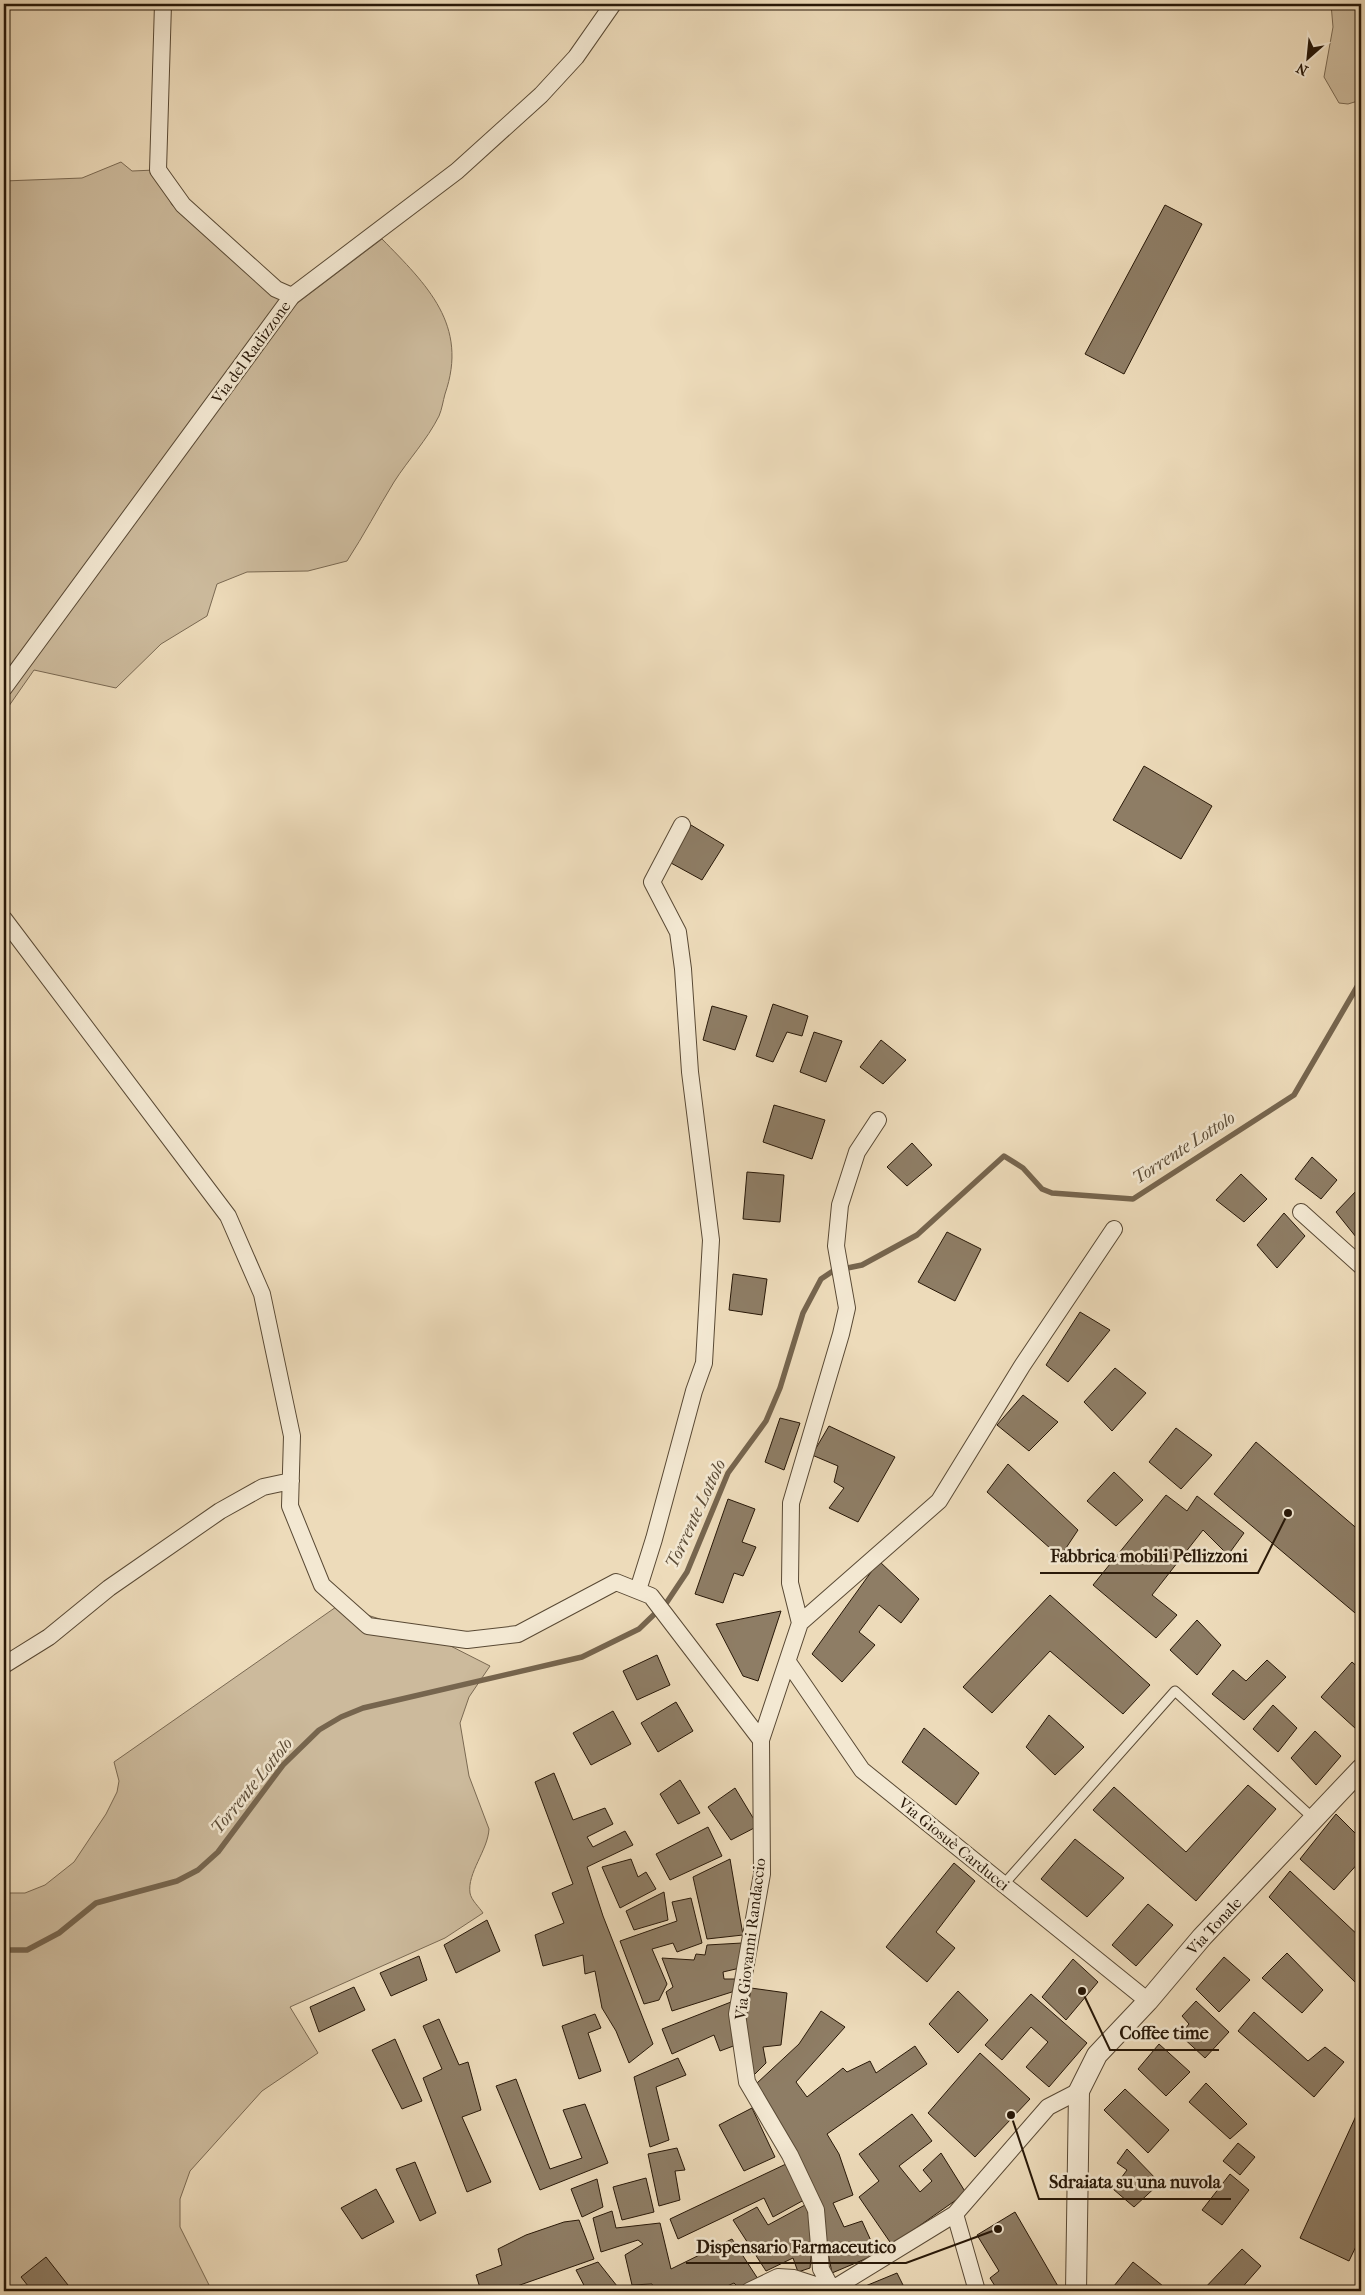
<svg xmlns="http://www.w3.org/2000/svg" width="1365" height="2295" font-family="'IM FELL French Canon',serif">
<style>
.green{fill:#ccba9c;stroke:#7a6952}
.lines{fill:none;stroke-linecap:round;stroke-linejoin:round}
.stream{stroke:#76654e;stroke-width:5.5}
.building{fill:#8e7d65;stroke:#281808}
.service-casing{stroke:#594934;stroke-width:11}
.minor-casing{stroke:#594934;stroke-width:18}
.tertiary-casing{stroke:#594934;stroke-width:22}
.service{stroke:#f3e8d2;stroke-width:9}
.minor{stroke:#f3e8d2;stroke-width:16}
.tertiary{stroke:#f3e8d2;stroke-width:20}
.labels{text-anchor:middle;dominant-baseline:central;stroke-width:5;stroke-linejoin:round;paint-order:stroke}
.street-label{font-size:16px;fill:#281808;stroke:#f3e8d2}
.water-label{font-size:18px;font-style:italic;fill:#5c4c37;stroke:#f3e8d2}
.leader{fill:none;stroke:#281808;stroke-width:2}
.callout-dot{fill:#281808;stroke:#f3e8d2;stroke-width:2}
.callout-label{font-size:18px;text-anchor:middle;font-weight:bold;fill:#281808;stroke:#f3e8d2;stroke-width:5;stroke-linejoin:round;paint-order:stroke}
</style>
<rect width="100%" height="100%" fill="#eddbba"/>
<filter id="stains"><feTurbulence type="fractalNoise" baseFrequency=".004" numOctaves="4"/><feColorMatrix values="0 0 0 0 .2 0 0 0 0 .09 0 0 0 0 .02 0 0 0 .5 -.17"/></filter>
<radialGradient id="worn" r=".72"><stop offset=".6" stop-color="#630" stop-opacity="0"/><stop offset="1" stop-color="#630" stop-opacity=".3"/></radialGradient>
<path class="green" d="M1331 4H1361V100L1348 104 1339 103 1324 77 1333 27Z
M121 162 132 171 155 170 172 205 291 308 382 239C427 285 469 325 445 394 443 401 442 409 439 416 427 440 408 460 394 482 378 508 364 535 347 561L308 571 247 572 217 584 207 616 161 644 116 688 34 670 4 713V181L82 178Z
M336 1607 364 1614 427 1634 490 1666 469 1697 460 1723 469 1776 489 1829C488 1850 467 1873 470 1893 471 1900 480 1908 483 1913L445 1938 290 2007 318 2053 262 2091 190 2171 180 2199V2227L212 2291H4V1893H25L45 1885 74 1862 106 1814 117 1792 119 1781 114 1762Z"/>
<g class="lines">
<path class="stream" d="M4 1950H27L59 1933 96 1903 177 1881 198 1870 218 1852 283 1765 319 1730 341 1717 363 1708 582 1657 639 1629 667 1602 687 1572 728 1473 766 1421 780 1388 803 1313 821 1279 833 1271 862 1265 917 1235 1004 1156 1023 1168 1042 1189 1052 1193 1133 1199 1294 1095 1361 980"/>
</g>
<path class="building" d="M1165 205 1202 224 1124 374 1085 354Z
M1144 766 1212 806 1181 859 1113 820Z
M691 825 724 845 702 880 671 863Z
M773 1004 808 1016 802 1036 787 1032 773 1062 756 1056Z
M712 1006 747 1016 735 1050 703 1040Z
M814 1032 842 1041 826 1082 800 1072Z
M881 1040 906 1060 883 1084 860 1067Z
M774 1105 825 1120 812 1159 763 1142Z
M912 1143 932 1165 907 1186 887 1167Z
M1312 1157 1337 1180 1321 1199 1295 1179Z
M747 1172 784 1175 780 1222 743 1219Z
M1241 1174 1267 1199 1244 1222 1216 1200Z
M1357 1190 1361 1195 1360 1242 1336 1212Z
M1284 1213 1305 1236 1277 1268 1257 1245Z
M947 1232 981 1249 955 1301 918 1282Z
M733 1274 767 1279 762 1315 729 1310Z
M1080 1312 1110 1330 1068 1382 1046 1365Z
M1115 1368 1146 1393 1112 1431 1084 1402Z
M1023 1395 1058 1422 1029 1451 997 1425Z
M780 1418 800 1423 784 1470 765 1462Z
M829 1426 895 1457 858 1522 829 1508 844 1488 834 1482 838 1466 812 1455Z
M1176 1428 1212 1455 1181 1489 1149 1462Z
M1256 1442 1361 1532V1618L1214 1494Z
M1008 1464 1078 1530 1060 1557 987 1492Z
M1114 1472 1143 1500 1116 1526 1087 1501Z
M1166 1495 1187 1511 1197 1496 1244 1533 1228 1555 1203 1530 1152 1595 1177 1615 1156 1638 1093 1585Z
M728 1499 755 1509 742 1542 756 1547 743 1576 734 1573 723 1603 695 1594Z
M879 1561 919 1599 901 1623 879 1605 859 1632 875 1645 842 1682 812 1654Z
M1050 1595 1150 1685 1123 1714 1050 1651 992 1713 963 1687Z
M781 1611 758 1681 743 1676 716 1624Z
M1197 1620 1221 1645 1197 1675 1170 1650Z
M657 1655 670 1685 637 1700 623 1671Z
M1267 1660 1286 1677 1244 1720 1212 1694 1233 1670 1246 1681Z
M1352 1662 1361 1670V1723L1356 1729 1321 1697Z
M676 1702 693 1731 658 1752 641 1723Z
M1273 1705 1297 1728 1278 1752 1253 1729Z
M613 1711 631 1744 591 1765 573 1733Z
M1049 1715 1084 1747 1055 1775 1026 1747Z
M924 1728 979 1773 956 1805 902 1762Z
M1315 1731 1341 1756 1316 1785 1291 1758Z
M554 1773 573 1820 605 1808 613 1824 587 1837 593 1847 625 1831 633 1845 587 1867 603 1916 653 2044 629 2063 616 2031 602 2008 595 1971 585 1974 583 1955 543 1966 535 1935 564 1923 552 1893 573 1884 535 1782Z
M680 1780 700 1813 678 1824 660 1794Z
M1248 1785 1276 1809 1196 1901 1093 1810 1114 1787 1186 1852Z
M735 1788 758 1826 731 1840 708 1807Z
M1336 1814 1361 1839V1860L1334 1890 1300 1859Z
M708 1827 722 1856 670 1880 656 1854Z
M1075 1839 1124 1878 1087 1917 1041 1879Z
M631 1859 638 1877 646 1872 656 1889 620 1908 602 1867Z
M730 1859 743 1935 707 1939 693 1877Z
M954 1863 975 1881 936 1932 955 1948 927 1982 886 1947Z
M1290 1871 1361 1938V1988L1269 1897Z
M664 1892 668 1920 634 1930 626 1911Z
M691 1898 702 1943 677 1952 673 1943 652 1949 667 1984 659 2000 644 2004 620 1941 677 1921 672 1902Z
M1148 1904 1173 1925 1136 1966 1112 1945Z
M487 1920 500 1951 456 1973 444 1945Z
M742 1943 740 1968 723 1972 724 1979H737L735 1991 672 2011 666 1992 673 1987 662 1958 694 1960 696 1954 705 1955 707 1945Z
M1287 1953 1323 1990 1302 2013 1262 1978Z
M419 1956 427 1980 391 1996 380 1973Z
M1224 1957 1250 1980 1219 2012 1196 1989Z
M1073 1959 1098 1982 1066 2020 1042 1997Z
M354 1987 365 2010 319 2032 310 2007Z
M751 1988 787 1993 781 2045 763 2047 766 2063 754 2075 745 2026Z
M958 1991 988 2020 958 2053 929 2024Z
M1031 1994 1087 2043 1049 2087 1026 2067 1048 2042 1031 2027 1002 2060 985 2045Z
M1196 2001 1229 2032 1205 2058 1180 2035 1189 2024 1182 2016Z
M731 2002 736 2045 720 2051 714 2035 672 2054 662 2029Z
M821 2011 845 2027 796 2082 807 2097 843 2068 847 2072 870 2061 876 2073 915 2046 927 2064 827 2134 839 2154 853 2195 833 2203 844 2227 862 2221 877 2254 832 2273 824 2232 756 2084 799 2044Z
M1254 2012 1308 2061 1325 2047 1344 2062 1314 2097 1238 2031Z
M595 2014 601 2028 588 2033 601 2071 579 2079 562 2026Z
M439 2019 459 2065 468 2062 481 2110 462 2117 491 2182 467 2192 423 2078 442 2069 423 2026Z
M395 2039 422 2101 402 2109 372 2050Z
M1159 2044 1190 2072 1166 2096 1138 2069Z
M980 2053 1030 2099 975 2157 928 2113Z
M678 2058 686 2075 656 2087 669 2140 650 2147 634 2077Z
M516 2079 550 2169 582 2158 563 2110 585 2104 608 2163 540 2190 496 2086Z
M1206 2083 1247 2124 1230 2139 1189 2102Z
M1125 2089 1169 2130 1148 2153 1104 2110Z
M1361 2105V2236L1349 2261 1300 2238Z
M752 2108 775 2157 744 2171 719 2125Z
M912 2114 932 2141 899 2166 920 2192 932 2181 923 2170 941 2153 966 2193 892 2245 859 2197 879 2181 859 2154Z
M1238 2143 1255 2157 1240 2175 1223 2161Z
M677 2148 685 2170 675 2171 680 2200 659 2206 648 2154Z
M1127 2149 1160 2183 1134 2207 1113 2189 1127 2170 1117 2163Z
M415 2162 436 2213 420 2221 396 2169Z
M786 2164 804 2200 773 2217 764 2198 678 2239 670 2219Z
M1230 2174 1249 2190 1222 2225 1202 2210Z
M646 2178 654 2212 622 2220 613 2187Z
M597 2179 603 2207 582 2217 571 2189Z
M376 2189 394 2222 362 2239 341 2208Z
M805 2205 814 2228 810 2268 798 2272 793 2258 766 2271 733 2220 757 2207 768 2225Z
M612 2211 616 2228 660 2223 671 2269 732 2239 758 2279 741 2290 734 2283 716 2291H680L677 2287 670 2291H655L652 2284 632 2285 625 2255 643 2244 638 2240 601 2252 593 2218Z
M1015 2212 1059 2288 1053 2291H998L990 2278 999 2271 977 2235Z
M579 2220 594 2259 503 2291H481L476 2275 502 2265 498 2249 526 2235 564 2222Z
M1242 2249 1261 2266 1239 2291H1202Z
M46 2257 68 2285 59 2291H32L21 2277Z
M598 2262 621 2291H587L576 2270Z
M1133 2262 1168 2290 1167 2291H1110Z
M897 2273 906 2291H865L863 2287Z"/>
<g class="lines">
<defs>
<path id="service" d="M1004 1884 1175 1691 1314 1819"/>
<path id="minor" d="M163 4 158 170 183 205 276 289 292 296
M4 688 292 296 457 171 541 95 576 57 613 4
M4 919 228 1216 262 1294 292 1436 290 1506 322 1585 368 1626 467 1640 518 1634 616 1582 651 1596 761 1740
M1301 1212 1361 1266
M638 1590 654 1539 694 1391 704 1363 711 1240 690 1072 683 969 678 932 652 882 682 825
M800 1623 790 1583 791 1503 841 1334 847 1308 836 1246 840 1205 857 1152 878 1120
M788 1662 862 1770 1148 2001
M4 1665 49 1637 109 1588 220 1511 263 1487 291 1481
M955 2214 977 2291
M831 2290 955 2214 1048 2107 1079 2091
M749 2291 778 2277 794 2278 831 2290
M833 2291 821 2269 816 2210 790 2155 747 2082 737 2014 762 1874 761 1740 800 1623 939 1501 1022 1366 1114 1229"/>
<path id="tertiary" d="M1076 2291 1079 2091 1097 2055 1148 2001 1202 1937 1361 1769"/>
</defs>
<use href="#service" class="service-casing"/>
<use href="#minor" class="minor-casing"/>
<use href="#tertiary" class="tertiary-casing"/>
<use href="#service" class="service"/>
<use href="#minor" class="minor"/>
<use href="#tertiary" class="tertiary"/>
</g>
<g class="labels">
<g class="street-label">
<text transform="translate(251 352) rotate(-54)">Via del Radizzone</text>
<text transform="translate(954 1844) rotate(39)">Via Giosuè Carducci</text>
<text transform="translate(1214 1926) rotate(-47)">Via Tonale</text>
<text transform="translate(750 1939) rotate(-83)">Via Giovanni Randaccio</text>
</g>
<g class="water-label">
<text transform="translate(1184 1148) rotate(-33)">Torrente Lottolo</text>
<text transform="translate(696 1514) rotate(-65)">Torrente Lottolo</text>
<text transform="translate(252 1786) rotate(-51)">Torrente Lottolo</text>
</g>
</g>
<path class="leader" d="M1288 1513L1258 1573H1040M1082 1991L1110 2050H1219M1011 2115L1039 2199H1231M998 2229L906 2263H686"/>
<g class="callout-dot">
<circle cx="1288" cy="1513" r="5"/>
<circle cx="1082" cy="1991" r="5"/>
<circle cx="1011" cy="2115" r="5"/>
<circle cx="998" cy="2229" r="5"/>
</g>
<g class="callout-label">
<text x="1149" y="1562">Fabbrica mobili Pellizzoni</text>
<text x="1164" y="2039">Coffee time</text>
<text x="1135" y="2188">Sdraiata su una nuvola</text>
<text x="796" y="2253">Dispensario Farmaceutico</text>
</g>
<rect width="1365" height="2295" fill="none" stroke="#eddbba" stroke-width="20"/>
<rect x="5" y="5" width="1355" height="2285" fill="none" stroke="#281808" stroke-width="2.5"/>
<rect x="10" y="10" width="1345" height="2275" fill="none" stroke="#281808"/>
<g transform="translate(1308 58) rotate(207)" stroke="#f3e8d2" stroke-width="4" paint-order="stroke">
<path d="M0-4L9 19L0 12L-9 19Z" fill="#281808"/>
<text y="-8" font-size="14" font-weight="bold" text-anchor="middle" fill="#281808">N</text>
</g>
<rect width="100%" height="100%" filter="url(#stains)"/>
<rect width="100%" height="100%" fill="url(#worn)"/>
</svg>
